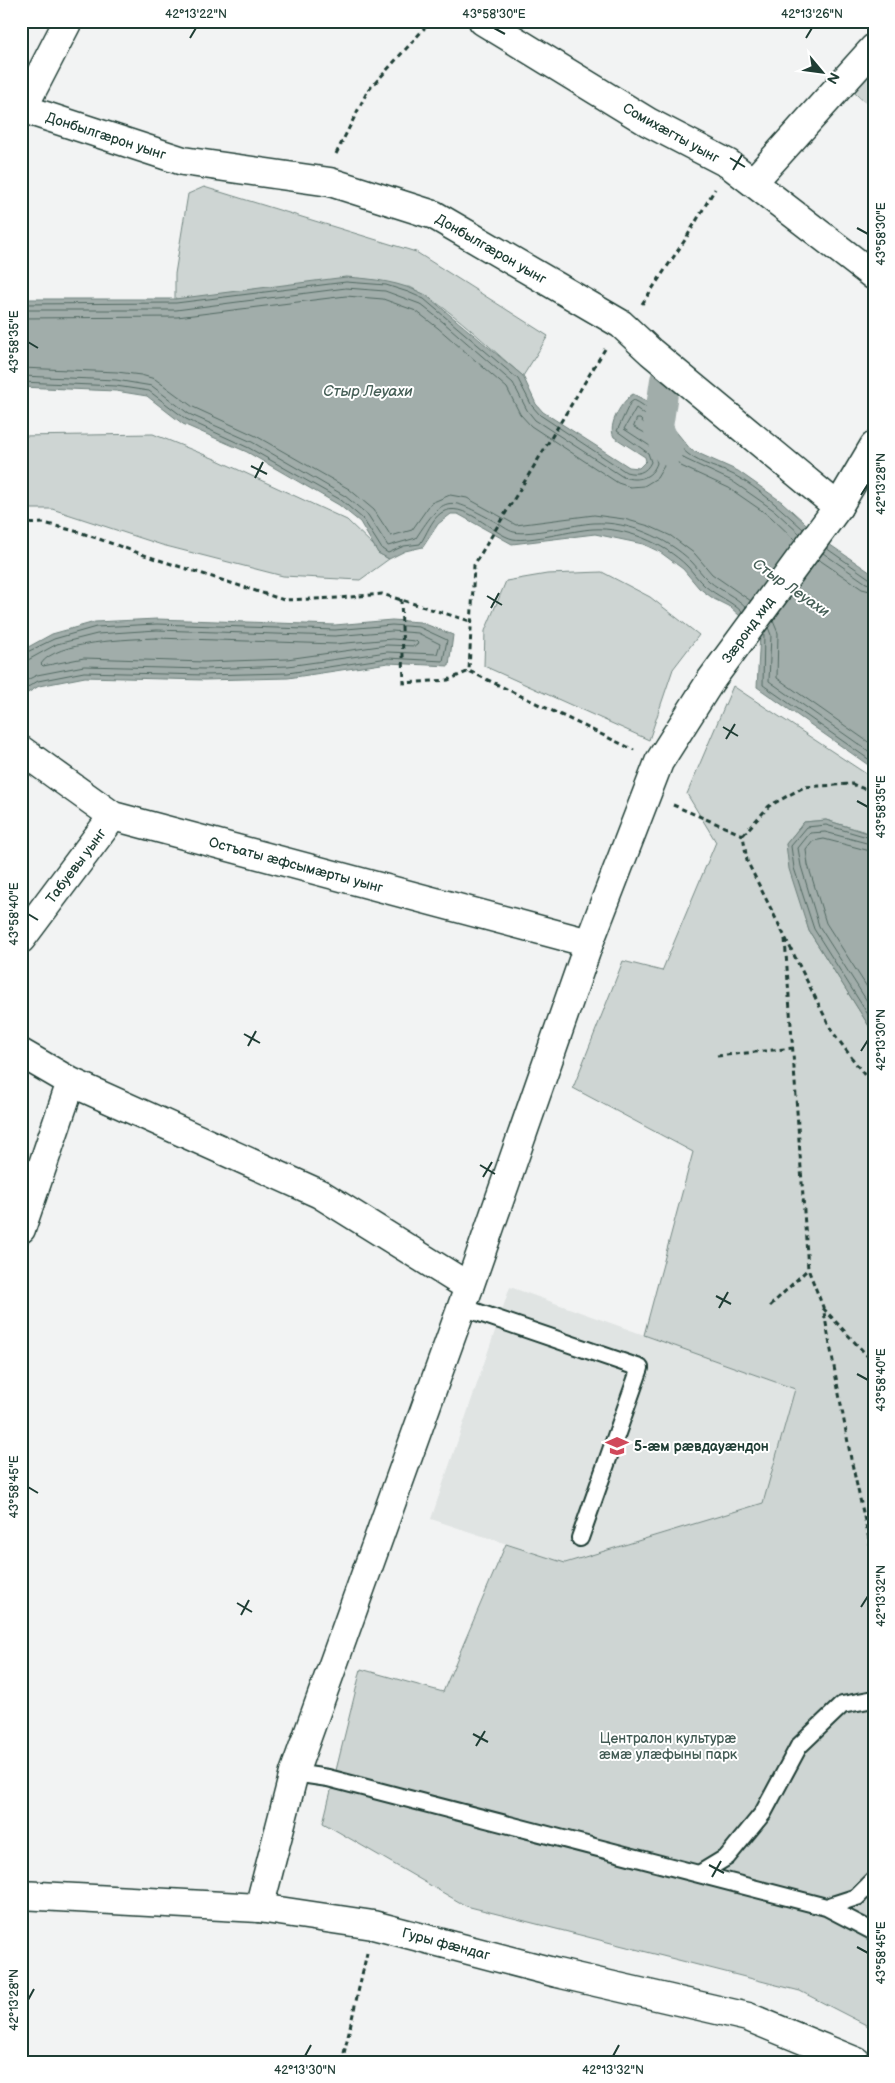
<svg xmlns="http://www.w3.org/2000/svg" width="895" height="2083" font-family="'Balsamiq Sans',sans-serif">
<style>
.built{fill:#e0e4e3}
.green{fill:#ced5d3;stroke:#768984}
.water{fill:#a1adaa;stroke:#6d807b}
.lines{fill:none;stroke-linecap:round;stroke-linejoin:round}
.shore{stroke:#536a63;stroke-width:1}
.canal{stroke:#a1adaa;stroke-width:30}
.service-casing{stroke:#1f3d34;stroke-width:20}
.minor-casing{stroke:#1f3d34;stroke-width:31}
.tertiary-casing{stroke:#1f3d34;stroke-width:31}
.secondary-casing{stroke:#1f3d34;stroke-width:31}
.path{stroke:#1f3d34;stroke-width:3;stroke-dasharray:5 4;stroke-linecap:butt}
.service{stroke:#fff;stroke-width:16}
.minor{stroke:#fff;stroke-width:28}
.tertiary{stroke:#fff;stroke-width:28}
.secondary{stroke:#fff;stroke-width:28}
.ticks{fill:none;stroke:#1f3d34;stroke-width:2}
.labels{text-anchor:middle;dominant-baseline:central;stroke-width:4;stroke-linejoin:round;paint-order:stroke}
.street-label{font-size:14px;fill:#1f3d34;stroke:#fff}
.poi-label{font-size:14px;font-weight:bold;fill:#1f3d34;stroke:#fff;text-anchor:start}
.park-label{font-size:14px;fill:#425b54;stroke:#fff}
.water-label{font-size:15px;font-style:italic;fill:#465f57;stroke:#fff}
.neatline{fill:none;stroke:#1f3d34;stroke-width:2}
.ticks-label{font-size:12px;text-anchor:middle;fill:#1f3d34}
</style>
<rect width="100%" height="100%" fill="#f2f3f3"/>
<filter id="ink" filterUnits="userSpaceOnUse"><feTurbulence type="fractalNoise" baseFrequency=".02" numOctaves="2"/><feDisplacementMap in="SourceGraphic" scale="10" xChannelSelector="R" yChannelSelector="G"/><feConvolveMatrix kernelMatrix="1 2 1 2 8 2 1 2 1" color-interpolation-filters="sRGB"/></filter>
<g filter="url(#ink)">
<path class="built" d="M510 1287 795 1389 763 1504 564 1563 431 1519Z"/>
<path class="green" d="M874 61V110L849 88Z
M204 187 416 252 548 336 523 376C487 346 452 308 410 287L175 299V274L188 194Z
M153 434 215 459 347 520 375 547 378 553 389 559 360 580 283 576 162 545 52 509H21V436Z
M602 572 650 597 699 635 673 669 649 740 484 666 485 631 506 581 547 574Z
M733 686 874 779 872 834 826 820 804 822 786 844 809 931 874 1034V2029L800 1991 466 1906 323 1823 361 1669 443 1692 506 1544 565 1563 763 1503 795 1389 644 1335 693 1152 573 1088 623 961 662 971 716 842 687 794Z"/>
<path class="water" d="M346 277C375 279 400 282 426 295L523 376 536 404 543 412 629 467 639 468 646 461 645 457 614 437C607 425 622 401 633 394L651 403 661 413 691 450 738 471 782 502 826 542 874 575V769L757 687 760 634 730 607 714 599 699 588 683 569 660 552 643 544 595 534 512 544 458 514H451L438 524 423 547 405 551 389 559 378 553 360 522 339 505 247 452 183 424 147 396 116 391 21 387V299H175Z
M157 619 335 625 392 620 420 622 453 635 449 666 388 663 288 678 204 680 85 677 39 686 21 697V651L52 634 95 622Z
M826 820 874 835V1034L809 931 789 869 786 844 804 822Z"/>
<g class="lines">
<path class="shore" d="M21 304 176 303 346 282 386 285 408 292 424 299 518 379 532 406 540 415 626 472C637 475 646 473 651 462L648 453 617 431 630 403 634 400C661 413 667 437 688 454 700 464 720 468 734 475 759 488 782 510 803 529
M21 310H176L346 288 385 291 420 304 443 322 513 383 527 410 535 420 623 477C638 482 652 478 657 463L653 448 624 429 636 408 653 421 685 459 732 481 775 511 800 534
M21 318 177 317 346 296 383 299 416 311 438 328 507 388 520 414 531 426 618 483 630 487 644 486 657 478 664 466 663 452 667 450 681 466 729 488 771 517 795 540
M21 368 117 372 141 375 155 379 193 407 256 436 349 489 374 510 391 536 412 530 431 503 450 495 467 498 516 525 594 515 624 519 649 526 671 536 695 554 712 574 751 601
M21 376 116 380 152 386 189 414 252 442 345 496 368 515 388 546 416 538C445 493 449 497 494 521 500 524 508 531 514 532 529 536 575 524 594 523 628 521 667 538 691 561 697 567 702 575 709 581 721 591 735 596 746 607
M21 382 116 386 149 391 186 419 249 448 341 500 363 519 382 549 388 553 404 546 420 544C427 534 431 520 441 513 463 498 493 535 513 539 529 542 574 530 593 529 625 527 664 543 687 566 693 572 698 580 705 586 717 596 731 601 742 612
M637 419H640L655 435 654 438 634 427Z
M826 548 869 578 874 579
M823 553 866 583 874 585
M818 559 862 589 874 592
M773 621 778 633 777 678 874 746
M768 627 771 635 769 681 874 755
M764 633 763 685 874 763
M157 638 335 644 392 639 416 641 418 643 416 646 387 645 287 659 204 662 84 658 43 666 41 664C55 641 131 639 157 638Z
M21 655 54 639 96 627 157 624 335 630 392 625 419 627 447 640 443 661 388 658 288 673 204 675 84 672 38 681 21 691
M21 661 28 660 57 644 97 634 157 630 335 636 392 631 418 633 440 644 437 654 387 652 288 666 204 669 84 666 37 675 21 683
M874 839 826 825 807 827 791 846 794 868 814 929 874 1024
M874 845 825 832 810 833 798 848 801 866 819 926 874 1012
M874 852 824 839 813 841 806 850 808 865 826 923 874 998"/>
<path class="canal" d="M665 380 658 427 668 451"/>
<defs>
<path id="service" d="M462 1307 640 1368 580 1538
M294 1773 328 1778 826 1907 874 1932
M699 1874 727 1857 763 1813 799 1746 842 1705 874 1699
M826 1907 857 1897 874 1880"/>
<path id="minor" d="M483 21 648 122 729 164 874 276
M21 108 183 161 330 182 434 215 621 324 651 352 838 507
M23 108 68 21
M753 182 874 48
M21 750 113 816 589 943
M21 939 113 816
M21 1053 71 1082 320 1194 469 1287
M21 1229 71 1082"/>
<path id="tertiary" d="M259 1908 294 1773 469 1287 589 943 659 762 711 680 838 507 874 446"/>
<path id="secondary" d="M21 1895 259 1908 373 1925 557 1973 748 2017 857 2062"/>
</defs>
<use href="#service" class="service-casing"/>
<use href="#minor" class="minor-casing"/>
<use href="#tertiary" class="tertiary-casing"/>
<use href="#secondary" class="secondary-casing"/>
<path class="path" d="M336 154 367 92 431 21
M642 304 685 240 715 189
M605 349 474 565 469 671 634 750
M21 524 44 523 79 532 153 558 284 600 339 598 382 594 473 622
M401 599 404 683 448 680 469 671
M673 805 743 835 747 861 832 1031 874 1088
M743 835 769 806 804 787 852 784 874 793
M785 939 808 1269 823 1307 851 1459 874 1561
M717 1056 793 1048
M770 1306 808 1269
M823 1308 874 1363
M342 2062 367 1953"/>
<use href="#service" class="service"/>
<use href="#minor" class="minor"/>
<use href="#tertiary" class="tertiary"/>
<use href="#secondary" class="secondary"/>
</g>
</g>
<path class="ticks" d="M494 28 505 34M190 38 196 28M806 38 812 28M730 158 745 167M733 170 742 155M857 228 868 234M28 342 38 348M251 466 267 474M255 478 263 462M861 495 868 484M487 596 502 605M491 608 499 593M723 727 738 736M726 739 735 724M857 801 868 807M28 914 38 920M244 1034 260 1043M248 1046 256 1031M861 1051 868 1040M480 1165 495 1174M483 1177 492 1162M716 1296 731 1304M719 1308 728 1292M857 1374 868 1380M28 1487 38 1493M237 1603 252 1612M861 1607 868 1596M241 1615 249 1600M473 1734 488 1742M476 1746 485 1731M709 1865 724 1873M712 1877 721 1861M857 1947 868 1953M28 2000 34 1989M305 2056 311 2045M613 2056 619 2045"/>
<defs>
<symbol id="school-bare" viewBox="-9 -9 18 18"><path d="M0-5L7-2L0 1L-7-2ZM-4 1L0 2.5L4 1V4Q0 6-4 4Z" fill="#d1495b" stroke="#fff" stroke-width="2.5" paint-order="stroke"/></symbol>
</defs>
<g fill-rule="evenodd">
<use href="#school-bare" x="601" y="1430" width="32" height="32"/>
</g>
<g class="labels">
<g class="street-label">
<text transform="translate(671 133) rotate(29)">Сомихæгты уынг</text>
<text transform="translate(106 136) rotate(18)">Донбылгæрон уынг</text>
<text transform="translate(491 249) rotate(30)">Донбылгæрон уынг</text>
<text transform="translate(748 630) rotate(-54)">Зæронд хид</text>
<text transform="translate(296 865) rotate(15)">Остъаты æфсымæрты уынг</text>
<text transform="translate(76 866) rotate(-53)">Табуевы уынг</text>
<text transform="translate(446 1944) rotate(15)">Гуры фӕндаг</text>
</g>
<g class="poi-label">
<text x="634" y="1446">5-æм рӕвдауӕндон</text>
</g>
<g class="park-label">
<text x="668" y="1738">Централон культурæ<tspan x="668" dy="16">æмæ улæфыны парк</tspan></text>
</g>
<g class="water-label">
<text x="368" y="391">Стыр Леуахи</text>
<text transform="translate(791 588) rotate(35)">Стыр Леуахи</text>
</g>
</g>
<rect width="895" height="2083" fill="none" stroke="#fff" stroke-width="55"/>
<g transform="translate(822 72) rotate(119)" stroke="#ffffff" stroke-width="4" paint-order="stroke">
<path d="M0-4L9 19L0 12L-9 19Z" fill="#1f3d34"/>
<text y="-8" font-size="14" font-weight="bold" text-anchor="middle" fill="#1f3d34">N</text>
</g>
<rect x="28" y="28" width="840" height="2028" class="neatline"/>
<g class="ticks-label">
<text x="196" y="18">42°13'22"N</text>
<text x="494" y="18">43°58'30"E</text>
<text x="812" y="18">42°13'26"N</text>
<text transform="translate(881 234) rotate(-90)" y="4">43°58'30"E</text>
<text transform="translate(14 342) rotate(-90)" y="4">43°58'35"E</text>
<text transform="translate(881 484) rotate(-90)" y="4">42°13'28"N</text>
<text transform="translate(881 807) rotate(-90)" y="4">43°58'35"E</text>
<text transform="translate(14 914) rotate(-90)" y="4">43°58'40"E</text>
<text transform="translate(881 1040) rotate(-90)" y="4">42°13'30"N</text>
<text transform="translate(881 1380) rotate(-90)" y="4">43°58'40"E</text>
<text transform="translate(14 1487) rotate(-90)" y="4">43°58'45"E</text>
<text transform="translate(881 1596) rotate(-90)" y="4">42°13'32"N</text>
<text transform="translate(881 1953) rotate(-90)" y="4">43°58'45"E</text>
<text transform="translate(14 2000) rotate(-90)" y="4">42°13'28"N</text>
<text x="305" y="2074">42°13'30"N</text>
<text x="613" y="2074">42°13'32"N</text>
</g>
</svg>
